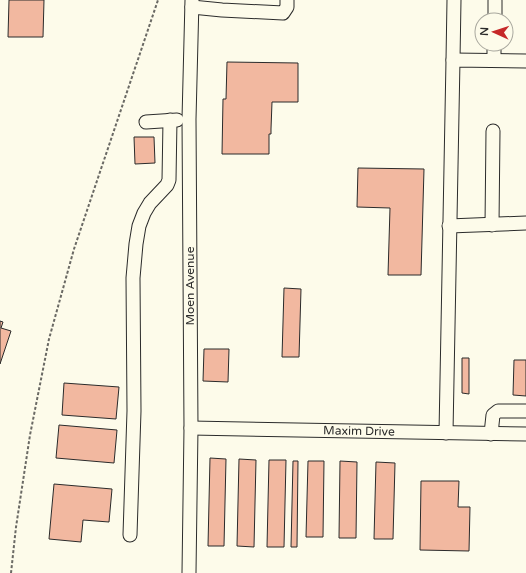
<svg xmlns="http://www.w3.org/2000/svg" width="526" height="573" font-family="'Varela Round',sans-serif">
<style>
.building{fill:#f2b8a0;stroke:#2b2b2b}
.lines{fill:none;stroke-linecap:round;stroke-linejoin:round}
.minor-casing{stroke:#2b2b2b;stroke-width:15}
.path{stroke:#6a6964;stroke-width:2;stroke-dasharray:3 2;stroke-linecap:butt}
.minor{stroke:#fdfbea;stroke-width:13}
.labels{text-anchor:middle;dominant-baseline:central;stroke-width:3;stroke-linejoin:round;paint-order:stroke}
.street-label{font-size:12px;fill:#2b2b2b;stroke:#fdfbea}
</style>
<rect width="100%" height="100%" fill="#fdfbea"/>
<path class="building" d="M9 0H44L43 37H8Z
M227 62 298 63V102H272L271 129V134H269V154H222L223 99H226Z
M134 137H154L155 163 135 164Z
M358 168 424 169 421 275H388L390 208 357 207Z
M284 288 301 289 299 357H282Z
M0 321 3 322 1 328 11 331 0 364Z
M204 349H229L228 382 203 381Z
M462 358H469V394L462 393Z
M514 360H526V396L513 395Z
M64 383 119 387 116 419 62 415Z
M59 425 117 430 114 463 56 458Z
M210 458 226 459 224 546H208Z
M239 459 256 460 254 547 237 546Z
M269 460H286L284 547H267Z
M293 461H298L297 547H291Z
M308 461H324L323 537H306Z
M340 461 357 462 356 538H339Z
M376 462 395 463 393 539H374Z
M421 481H459L458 507H470L469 551 420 550Z
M54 484 112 489 109 522 83 520 81 542 49 539Z"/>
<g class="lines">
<defs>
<g id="minor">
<path d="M192 7 222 10 283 13 287 7V0"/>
<path d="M495 20V1"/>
<path d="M453 60 454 0"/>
<path d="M494 60V44"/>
<path d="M146 122 177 120"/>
<path d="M492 225 493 131"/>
<path d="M449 226 526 223"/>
<path id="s1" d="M191 428 526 434"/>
<path d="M446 433 453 60 526 61"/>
<path d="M491 434 493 415 498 411H526"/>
<path d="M130 535 134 411 133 278 136 244 139 226 144 213 150 203 167 185 169 180 170 120"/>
<path d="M189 573 191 428 189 119 192 0"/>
</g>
</defs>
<use href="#minor" class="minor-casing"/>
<path class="path" d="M11 573 16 527 30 435 49 339 74 249 158 0"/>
<use href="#minor" class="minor"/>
</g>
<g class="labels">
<g class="street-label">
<text transform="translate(190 286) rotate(-90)">Moen Avenue</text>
<text stroke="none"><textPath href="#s1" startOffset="168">Maxim Drive</textPath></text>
</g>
</g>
<g transform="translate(494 32) rotate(273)"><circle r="19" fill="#fdfbea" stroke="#a9a89e"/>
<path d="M0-3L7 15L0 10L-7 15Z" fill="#c62828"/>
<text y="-6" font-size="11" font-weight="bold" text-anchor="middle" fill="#2b2b2b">N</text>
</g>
</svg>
